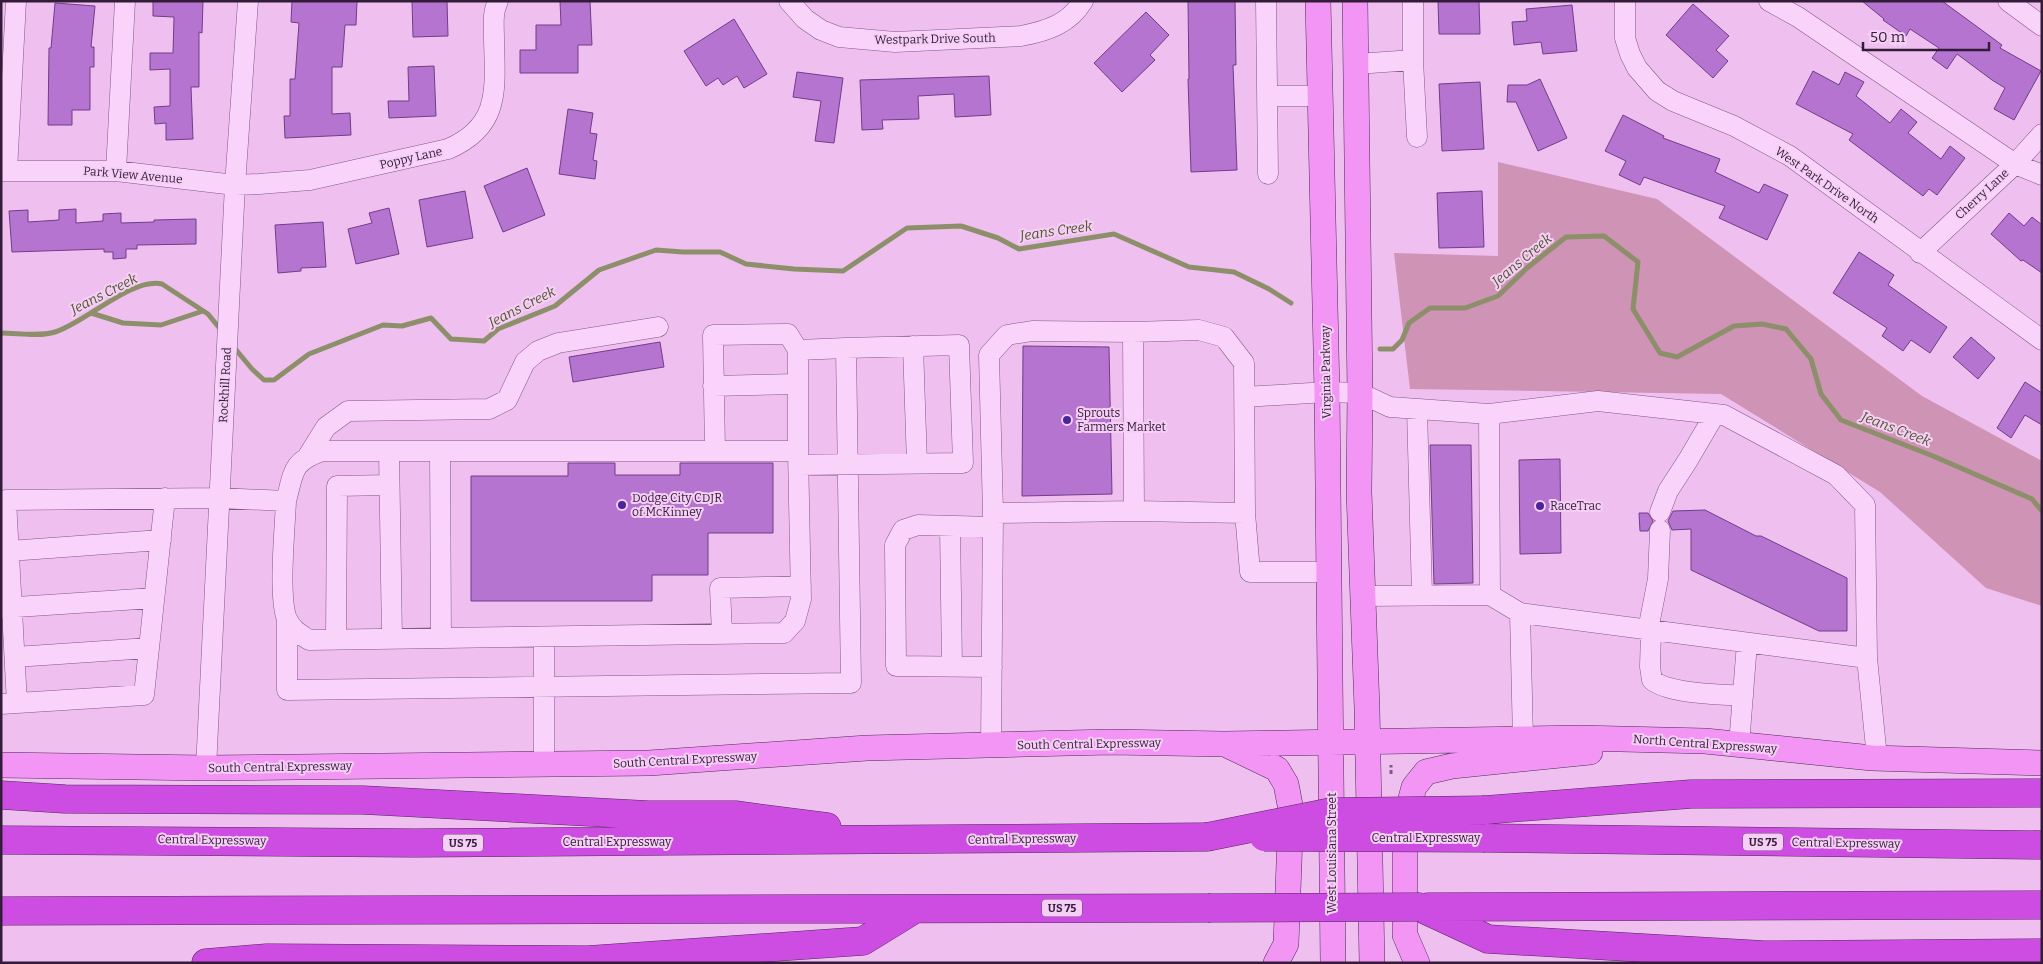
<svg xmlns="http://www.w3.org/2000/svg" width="2043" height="964" font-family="Bitter,serif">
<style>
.green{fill:#ce93b5}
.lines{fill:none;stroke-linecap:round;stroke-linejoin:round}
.stream{stroke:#8d8f6a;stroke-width:5}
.building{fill:#b574cf;stroke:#713c89}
.minor-casing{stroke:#805789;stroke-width:21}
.major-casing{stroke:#4c2c56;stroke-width:26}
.highway-casing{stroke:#4c2c56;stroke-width:29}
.path{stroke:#805789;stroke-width:3;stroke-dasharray:4 2.5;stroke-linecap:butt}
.minor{stroke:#fad3fa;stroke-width:20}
.major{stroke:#f395f4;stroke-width:25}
.highway{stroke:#cd4ce2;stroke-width:28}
.highway-bridge-casing{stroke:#4c2c56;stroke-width:29;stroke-linecap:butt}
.highway-bridge{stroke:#cd4ce2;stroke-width:28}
.poi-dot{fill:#47259a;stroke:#f6cff6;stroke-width:2}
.labels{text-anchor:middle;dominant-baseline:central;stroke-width:4;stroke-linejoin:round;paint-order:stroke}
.shield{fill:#f6cff6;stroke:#6d5271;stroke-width:1}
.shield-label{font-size:11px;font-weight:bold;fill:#321c38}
.street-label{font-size:12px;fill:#321c38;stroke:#f6cff6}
.poi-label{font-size:12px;fill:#321c38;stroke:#f6cff6;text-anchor:start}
.water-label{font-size:14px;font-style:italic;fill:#4e582b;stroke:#f6cff6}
</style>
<rect width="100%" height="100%" fill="#efc0ef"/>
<path class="green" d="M1498 162 1657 199 1922 396 2042 461V606L1986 588 1880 492 1721 394 1410 389 1394 253 1498 256Z"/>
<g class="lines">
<path class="stream" d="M91 313 123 323 161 325 203 311
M1 333C18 333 39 337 55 332 85 323 132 277 162 284L208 314 221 330
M232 345 252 369 264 380H274L309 354 383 325 402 326 431 318 451 339 484 341 498 329 555 306 599 270 656 250 683 252H720L746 264 794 269 843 271 907 228 961 226 998 238 1019 249 1114 234 1189 267 1234 272 1269 289 1291 303
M1380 349H1393L1402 340 1409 323 1430 308H1465L1498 296 1527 268 1566 237 1604 236 1638 262 1633 309 1660 353 1677 357 1734 326 1762 324 1786 329 1811 359 1821 394 1841 420 1933 456 2032 499 2042 511"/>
</g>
<path class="building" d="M153 1H203L202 33 199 32V87H191L193 139 166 140V123L155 124 154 107 170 106V69L150 70V53H173L174 17 153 16Z
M292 1H357L356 25H345L342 67H332V114L350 113 351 135 285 138 284 116H290V79H295L299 23 291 22Z
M412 1H447L448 36 413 37Z
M560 1H590L592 45H578V73H520V50H536V25H561Z
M1188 1H1235L1236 65H1233L1237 170 1191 172 1188 79H1189Z
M1438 1H1479L1480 34H1439Z
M1862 1H1942L2002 45 2000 48 2041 71 2014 120 1994 109 2005 88 1992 80 1957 54 1947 69 1932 58 1939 48 1910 29 1906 36 1883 20 1884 19Z
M55 3 95 6 91 47H94V67H90V110H72V125H48L49 48H51Z
M1693 4 1729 36 1716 50 1728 61 1713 78 1666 35Z
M1572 5 1577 51 1543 54 1541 42 1514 45 1512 22 1527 21 1526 9Z
M1146 12 1169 35 1150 55 1155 60 1122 92 1094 63Z
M734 19 767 74 744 88 737 76 723 85 718 78 706 86 684 51Z
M434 66 436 116 389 118 388 101H409L408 67Z
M1813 71 1839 85 1845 72 1864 82 1856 96 1890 123 1901 109 1917 122 1908 133 1941 159 1950 146 1965 158 1937 195 1929 189 1923 196 1849 140 1853 134 1796 104Z
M797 72 843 78 834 143 815 141 821 101 793 97Z
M989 76 991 115 955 117 954 94 918 96 919 119 882 120 883 129 862 130 860 80Z
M1540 79 1567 138 1538 151 1516 102H1507L1508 85H1527Z
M1480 82 1484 149 1442 151 1439 84Z
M568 109 593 113 590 133 597 134 593 160 597 161 595 179 559 174Z
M1623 115 1664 136 1663 138 1720 159 1715 172 1759 193 1764 184 1788 195 1767 240 1719 218 1725 206 1644 177 1640 185 1619 175 1626 161 1605 151Z
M527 168 545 215 503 232 484 186Z
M465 191 473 238 427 247 419 200Z
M1482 191 1484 247 1439 248 1437 193Z
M389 208 399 254 356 264 348 229 372 223 369 213Z
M76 209V223L103 221V214L121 213V223L154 222V220L196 219V244L137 245V249H126V258L113 259V252H104V249L12 252 9 211 28 210V222L59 220V210Z
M2009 213 2024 226 2032 217 2042 225V273L2023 260 2021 261 1991 234Z
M323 222 326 267 301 268V271L278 273 275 225Z
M1859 252 1894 275 1888 285 1947 327 1930 353 1911 340 1903 351 1882 336 1887 328 1833 293Z
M1971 337 1995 358 1978 379 1953 357Z
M660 342 664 367 573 382 569 357Z
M1023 346 1109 347 1112 494 1022 496Z
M2025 382 2042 393V425L2025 415 2011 438 1997 428Z
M1430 445H1471L1473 583 1434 584Z
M1560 459 1561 553 1520 554 1519 460Z
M568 463H615V475H680V463H773V533H708V575H652V601H471V476H568Z
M1705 510 1756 536H1761L1847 578V631H1819L1691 570V529L1672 530 1668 521 1673 511Z
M1639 513H1648L1653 521 1648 531H1640Z"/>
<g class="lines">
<defs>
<path id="minor" d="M789 1 805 19 821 30 839 37 895 42 1021 36C1047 31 1069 24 1083 1
M1266 1 1268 174
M1625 1V38L1630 54 1637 68 1657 91 1673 101 1734 126 1790 156 2042 340
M1769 1 1798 17 2015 164 2042 175
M2008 1 2042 26
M1413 60 1417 137
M1356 64 1413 60V1
M1267 96H1319
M1 171H116L235 185 259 184 310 180 448 149C501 126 495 89 494 39 494 26 492 13 498 1
M7 171 16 1
M116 171 125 1
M1920 253 2015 164 2042 134
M913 346 917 464
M713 386 798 384
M1245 397 1327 392 1360 393 1390 407 1489 414 1490 595 1362 596
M1417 409 1422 595
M1489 414 1598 401 1724 415 1836 475 1865 505 1867 658
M389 451 392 639
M440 451 441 638
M715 451 713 335 788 334 798 350
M308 456 326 427 348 411 489 409 507 400 525 362 538 351 558 343 658 327
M799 465 963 463 959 345 846 348
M1660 512 1668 491 1688 460 1715 414
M993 513 989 355 1007 335 1032 331 1133 332 1134 511 1245 513 1244 363 1224 337 1199 330 1133 332
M1245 513 1250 572H1328
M950 526 952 666
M9 551 161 540
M1490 595 1520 613 1523 739
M1 608 154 598
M1520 613 1867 658 1877 758
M287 619V690L851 683 846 348 798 350V451
M1648 630 1658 579 1660 530
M1651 630 1650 667 1652 680C1669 694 1719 694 1743 696
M722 634 720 588 801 586
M544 637V765
M336 640 337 486 389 485
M15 657 149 648
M992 667 896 666 895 545 903 530 918 525 993 527
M17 703 144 695 165 498
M1 704 17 703 6 500 219 498 286 501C285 528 278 597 287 619 292 630 300 634 309 640L784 633 795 621 801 599 798 451H322C291 462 294 472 286 501
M1739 745 1747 643
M991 746 993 513 1134 511
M206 768 235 185 248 1"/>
<path id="major" d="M1318 1 1327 392 1333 963
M1355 1 1360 393 1359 492 1367 708 1372 963
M1229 746 1277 769 1286 784 1291 810 1286 944 1276 963
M1 765 206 768 649 763 867 748 1111 742 1224 744 1579 738 1705 741 1872 758 2042 763
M1417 963 1405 935V821L1414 787 1426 772 1452 766 1590 752"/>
<path id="highway" d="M1 795 65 799 363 800 648 815H735L827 827
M1485 810 1691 794 2042 793
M1485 838 2042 845
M1 840 415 843 1207 837
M1419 907 1488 939 1764 955 2042 953
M1428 907 2042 905
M1 911 1208 908
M206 963 267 958 588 960 863 941 915 909"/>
</defs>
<use href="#minor" class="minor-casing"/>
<use href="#major" class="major-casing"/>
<use href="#highway" class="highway-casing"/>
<path class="path" d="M1391 774V765"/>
<use href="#minor" class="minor"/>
<use href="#major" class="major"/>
<use href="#highway" class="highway"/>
<defs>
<path id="highway-bridge" d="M1207 837 1331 812 1485 810
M1264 837 1485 838
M1208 908 1419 907"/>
</defs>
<use href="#highway-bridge" class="highway-bridge-casing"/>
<use href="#highway-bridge" class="highway-bridge"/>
</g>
<g class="poi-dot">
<circle cx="1067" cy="420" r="5"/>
<circle cx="622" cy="505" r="5"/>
<circle cx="1540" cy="506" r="5"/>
</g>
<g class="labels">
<g class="shield">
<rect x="1743" y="833.5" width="40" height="17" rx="4"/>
<rect x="443" y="834.5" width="40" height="17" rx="4"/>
<rect x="1042" y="899.5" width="40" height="17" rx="4"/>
</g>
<g class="shield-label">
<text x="1763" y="842">US 75</text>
<text x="463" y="843">US 75</text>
<text x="1062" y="908">US 75</text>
</g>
<g class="street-label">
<text transform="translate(935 39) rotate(-1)">Westpark Drive South</text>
<text transform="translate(411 158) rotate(-13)">Poppy Lane</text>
<text transform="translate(133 175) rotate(5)">Park View Avenue</text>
<text transform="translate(1827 185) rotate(35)">West Park Drive North</text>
<text transform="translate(1982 194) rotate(-43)">Cherry Lane</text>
<text transform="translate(1326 372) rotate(-91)">Virginia Parkway</text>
<text transform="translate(225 385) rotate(-87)">Rockhill Road</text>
<text transform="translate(1089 744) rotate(-1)">South Central Expressway</text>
<text transform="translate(1705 744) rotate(4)">North Central Expressway</text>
<text transform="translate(685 760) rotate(-3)">South Central Expressway</text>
<text transform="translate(280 767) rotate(-1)">South Central Expressway</text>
<text x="1426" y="838">Central Expressway</text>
<text transform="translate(1022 839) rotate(-1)">Central Expressway</text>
<text transform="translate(212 840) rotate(1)">Central Expressway</text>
<text x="617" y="842">Central Expressway</text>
<text transform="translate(1846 843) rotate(1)">Central Expressway</text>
<text transform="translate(1332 853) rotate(-90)">West Louisiana Street</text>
</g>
<g class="poi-label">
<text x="1077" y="413">Sprouts<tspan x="1077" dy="14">Farmers Market</tspan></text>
<text x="632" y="498">Dodge City CDJR<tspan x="632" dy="14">of McKinney</tspan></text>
<text x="1550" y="506">RaceTrac</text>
</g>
<g class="water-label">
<text transform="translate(1056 231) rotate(-8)">Jeans Creek</text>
<text transform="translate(1522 260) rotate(-40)">Jeans Creek</text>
<text transform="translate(104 294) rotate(-27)">Jeans Creek</text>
<text transform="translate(522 307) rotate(-27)">Jeans Creek</text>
<text transform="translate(1896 429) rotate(21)">Jeans Creek</text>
</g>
</g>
<rect width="2043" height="964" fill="none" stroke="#321c38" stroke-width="5"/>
<path d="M1863 42v8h126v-8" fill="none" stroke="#321c38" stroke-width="2.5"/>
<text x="1870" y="42" font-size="15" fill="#321c38" stroke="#f6cff6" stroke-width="4" paint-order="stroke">50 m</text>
</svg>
